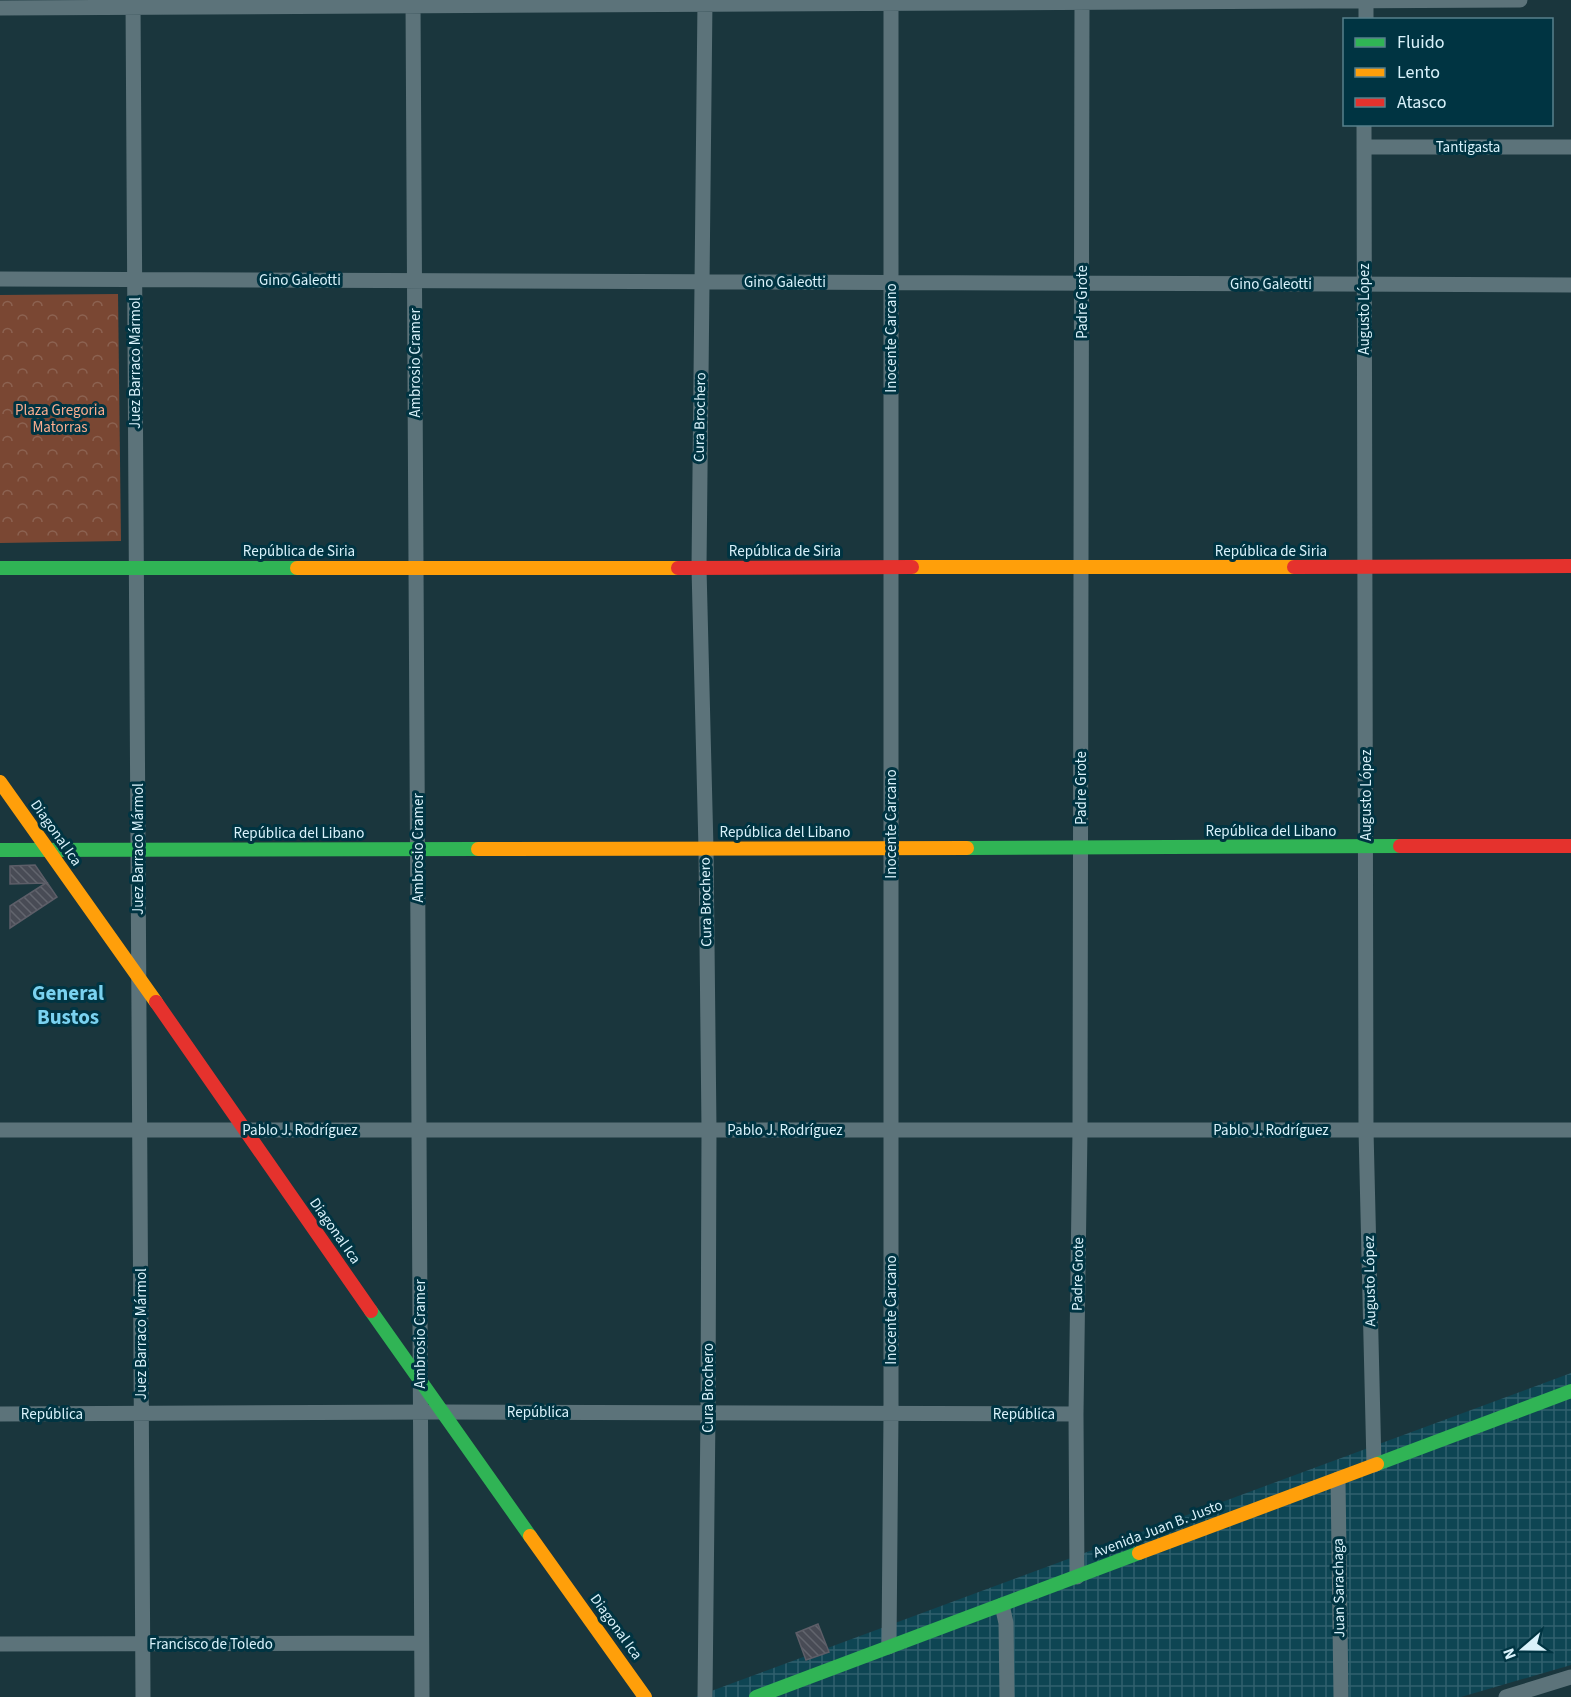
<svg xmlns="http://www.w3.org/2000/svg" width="1571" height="1697" font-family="'Source Sans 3',sans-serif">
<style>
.industrial{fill:url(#industrial-grid)}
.park{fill:url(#park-crowns)}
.building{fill:url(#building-back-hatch);stroke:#5d5e68;stroke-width:1.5}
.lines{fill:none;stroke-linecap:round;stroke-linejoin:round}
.street{stroke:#5c737a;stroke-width:15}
.fast{stroke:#30b455;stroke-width:14}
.slow{stroke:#ff9f0a;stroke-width:14}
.jam{stroke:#e5322d;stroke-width:14}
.labels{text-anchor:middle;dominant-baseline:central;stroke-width:6;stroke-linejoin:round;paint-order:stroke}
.street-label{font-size:15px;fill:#d9f2fb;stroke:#003442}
.park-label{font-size:15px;fill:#faad8f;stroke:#003442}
.district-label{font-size:21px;font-weight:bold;fill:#7ad2f0;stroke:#003442}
</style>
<defs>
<pattern id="industrial-grid" width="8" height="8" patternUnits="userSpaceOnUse" patternTransform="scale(1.5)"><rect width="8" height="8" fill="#0e4553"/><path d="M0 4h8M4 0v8" fill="none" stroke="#30606d"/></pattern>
<pattern id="park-crowns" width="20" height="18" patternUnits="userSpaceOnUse" patternTransform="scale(1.5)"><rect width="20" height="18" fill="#7a4733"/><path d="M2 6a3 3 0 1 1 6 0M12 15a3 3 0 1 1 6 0" fill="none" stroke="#8c6251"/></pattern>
<pattern id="building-back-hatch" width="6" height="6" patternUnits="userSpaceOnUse" patternTransform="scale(1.5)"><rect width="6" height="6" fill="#484b55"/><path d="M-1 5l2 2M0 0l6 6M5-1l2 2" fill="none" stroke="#62656e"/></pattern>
</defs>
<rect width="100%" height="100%" fill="#1a363d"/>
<path class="industrial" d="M1571 1373V1665L1461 1697H695Z"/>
<path class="park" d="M118 294 121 541 0 543V295Z"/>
<path class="building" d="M35 865 57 897 10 928V906L46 883 10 884V866Z
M818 1624 829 1652 806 1660 796 1633Z"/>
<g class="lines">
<path class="street" d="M133 0 143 1697
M413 0 422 1697
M705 0 699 568 706 849 709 1129 708 1413 705 1697
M1366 0V20
M0 8 1520 0
M1364 124 1366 1130 1374 1465
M1364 147H1571
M0 279 1571 285
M0 1130H1571
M0 1414 441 1412 1076 1414
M1338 1479 1341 1697
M1077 1577 1076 1414 1080 1130 1082 0
M1002 1605 1006 1623 1007 1697
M0 1644 421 1643
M889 1647 891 1413V0
M1506 1697 1571 1677"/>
<path class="fast" d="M0 568H297
M967 848 1400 846
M0 850 478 849
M371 1311 530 1536
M1377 1464 1571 1391
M756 1697 1139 1553"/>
<path class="slow" d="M912 567H1294
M297 568H678
M0 782 156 1002
M478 849 967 848
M530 1536 645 1697
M1139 1553 1377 1464"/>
<path class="jam" d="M1294 567 1571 566
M678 568 912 567
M1400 846H1571
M156 1002 371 1311"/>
</g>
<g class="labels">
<g class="street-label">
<text x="1468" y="147">Tantigasta</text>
<text x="300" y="280">Gino Galeotti</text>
<text x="785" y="282">Gino Galeotti</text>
<text x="1271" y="284">Gino Galeotti</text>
<text transform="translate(1082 302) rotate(-90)">Padre Grote</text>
<text transform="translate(1364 309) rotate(-90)">Augusto López</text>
<text transform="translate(891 338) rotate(-90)">Inocente Carcano</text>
<text transform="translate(135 363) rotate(-90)">Juez Barraco Mármol</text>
<text transform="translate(415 363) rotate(-90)">Ambrosio Cramer</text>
<text transform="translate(700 417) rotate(-89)">Cura Brochero</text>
<text x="299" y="551">República de Siria</text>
<text x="785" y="551">República de Siria</text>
<text x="1271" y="551">República de Siria</text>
<text transform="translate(1081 788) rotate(-90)">Padre Grote</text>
<text transform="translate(1366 795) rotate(-90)">Augusto López</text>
<text transform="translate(891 824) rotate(-90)">Inocente Carcano</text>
<text x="1271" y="831">República del Libano</text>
<text x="785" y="832">República del Libano</text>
<text transform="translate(56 833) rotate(55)">Diagonal Ica</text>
<text x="299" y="833">República del Libano</text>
<text transform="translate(418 848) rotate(-90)">Ambrosio Cramer</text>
<text transform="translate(138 849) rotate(-90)">Juez Barraco Mármol</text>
<text transform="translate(706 902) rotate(-91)">Cura Brochero</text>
<text x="300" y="1130">Pablo J. Rodríguez</text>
<text x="785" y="1130">Pablo J. Rodríguez</text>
<text x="1271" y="1130">Pablo J. Rodríguez</text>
<text transform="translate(335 1231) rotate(55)">Diagonal Ica</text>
<text transform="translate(1078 1274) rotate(-89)">Padre Grote</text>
<text transform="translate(1370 1281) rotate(-91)">Augusto López</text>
<text transform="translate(891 1310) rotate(-90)">Inocente Carcano</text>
<text transform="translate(141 1334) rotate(-90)">Juez Barraco Mármol</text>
<text transform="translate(420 1334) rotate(-90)">Ambrosio Cramer</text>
<text transform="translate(708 1388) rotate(-90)">Cura Brochero</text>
<text x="538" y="1412">República</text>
<text x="52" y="1414">República</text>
<text x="1024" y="1414">República</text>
<text transform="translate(1158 1529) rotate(-21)">Avenida Juan B. Justo</text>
<text transform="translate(1339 1588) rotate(-91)">Juan Sarachaga</text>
<text transform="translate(616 1627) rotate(54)">Diagonal Ica</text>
<text x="211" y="1644">Francisco de Toledo</text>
</g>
<g class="park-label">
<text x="60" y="410">Plaza Gregoria<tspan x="60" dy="17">Matorras</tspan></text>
</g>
<g class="district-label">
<text x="68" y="993">General<tspan x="68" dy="24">Bustos</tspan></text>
</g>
</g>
<rect x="1343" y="18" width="210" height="108" fill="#003442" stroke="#57808c" stroke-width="1.5"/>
<rect x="1355" y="38" width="30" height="9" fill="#30b455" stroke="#57808c" stroke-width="1.5"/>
<text x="1397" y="48" font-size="18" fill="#d9f2fb">Fluido</text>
<rect x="1355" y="68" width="30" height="9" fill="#ff9f0a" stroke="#57808c" stroke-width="1.5"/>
<text x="1397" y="78" font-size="18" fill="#d9f2fb">Lento</text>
<rect x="1355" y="98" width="30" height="9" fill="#e5322d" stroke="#57808c" stroke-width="1.5"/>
<text x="1397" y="108" font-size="18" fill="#d9f2fb">Atasco</text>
<g transform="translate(1523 1649) rotate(250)" stroke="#003442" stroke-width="4.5" paint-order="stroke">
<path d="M0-4.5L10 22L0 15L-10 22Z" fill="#d9f2fb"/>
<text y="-9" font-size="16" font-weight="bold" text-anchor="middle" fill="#d9f2fb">N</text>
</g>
</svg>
